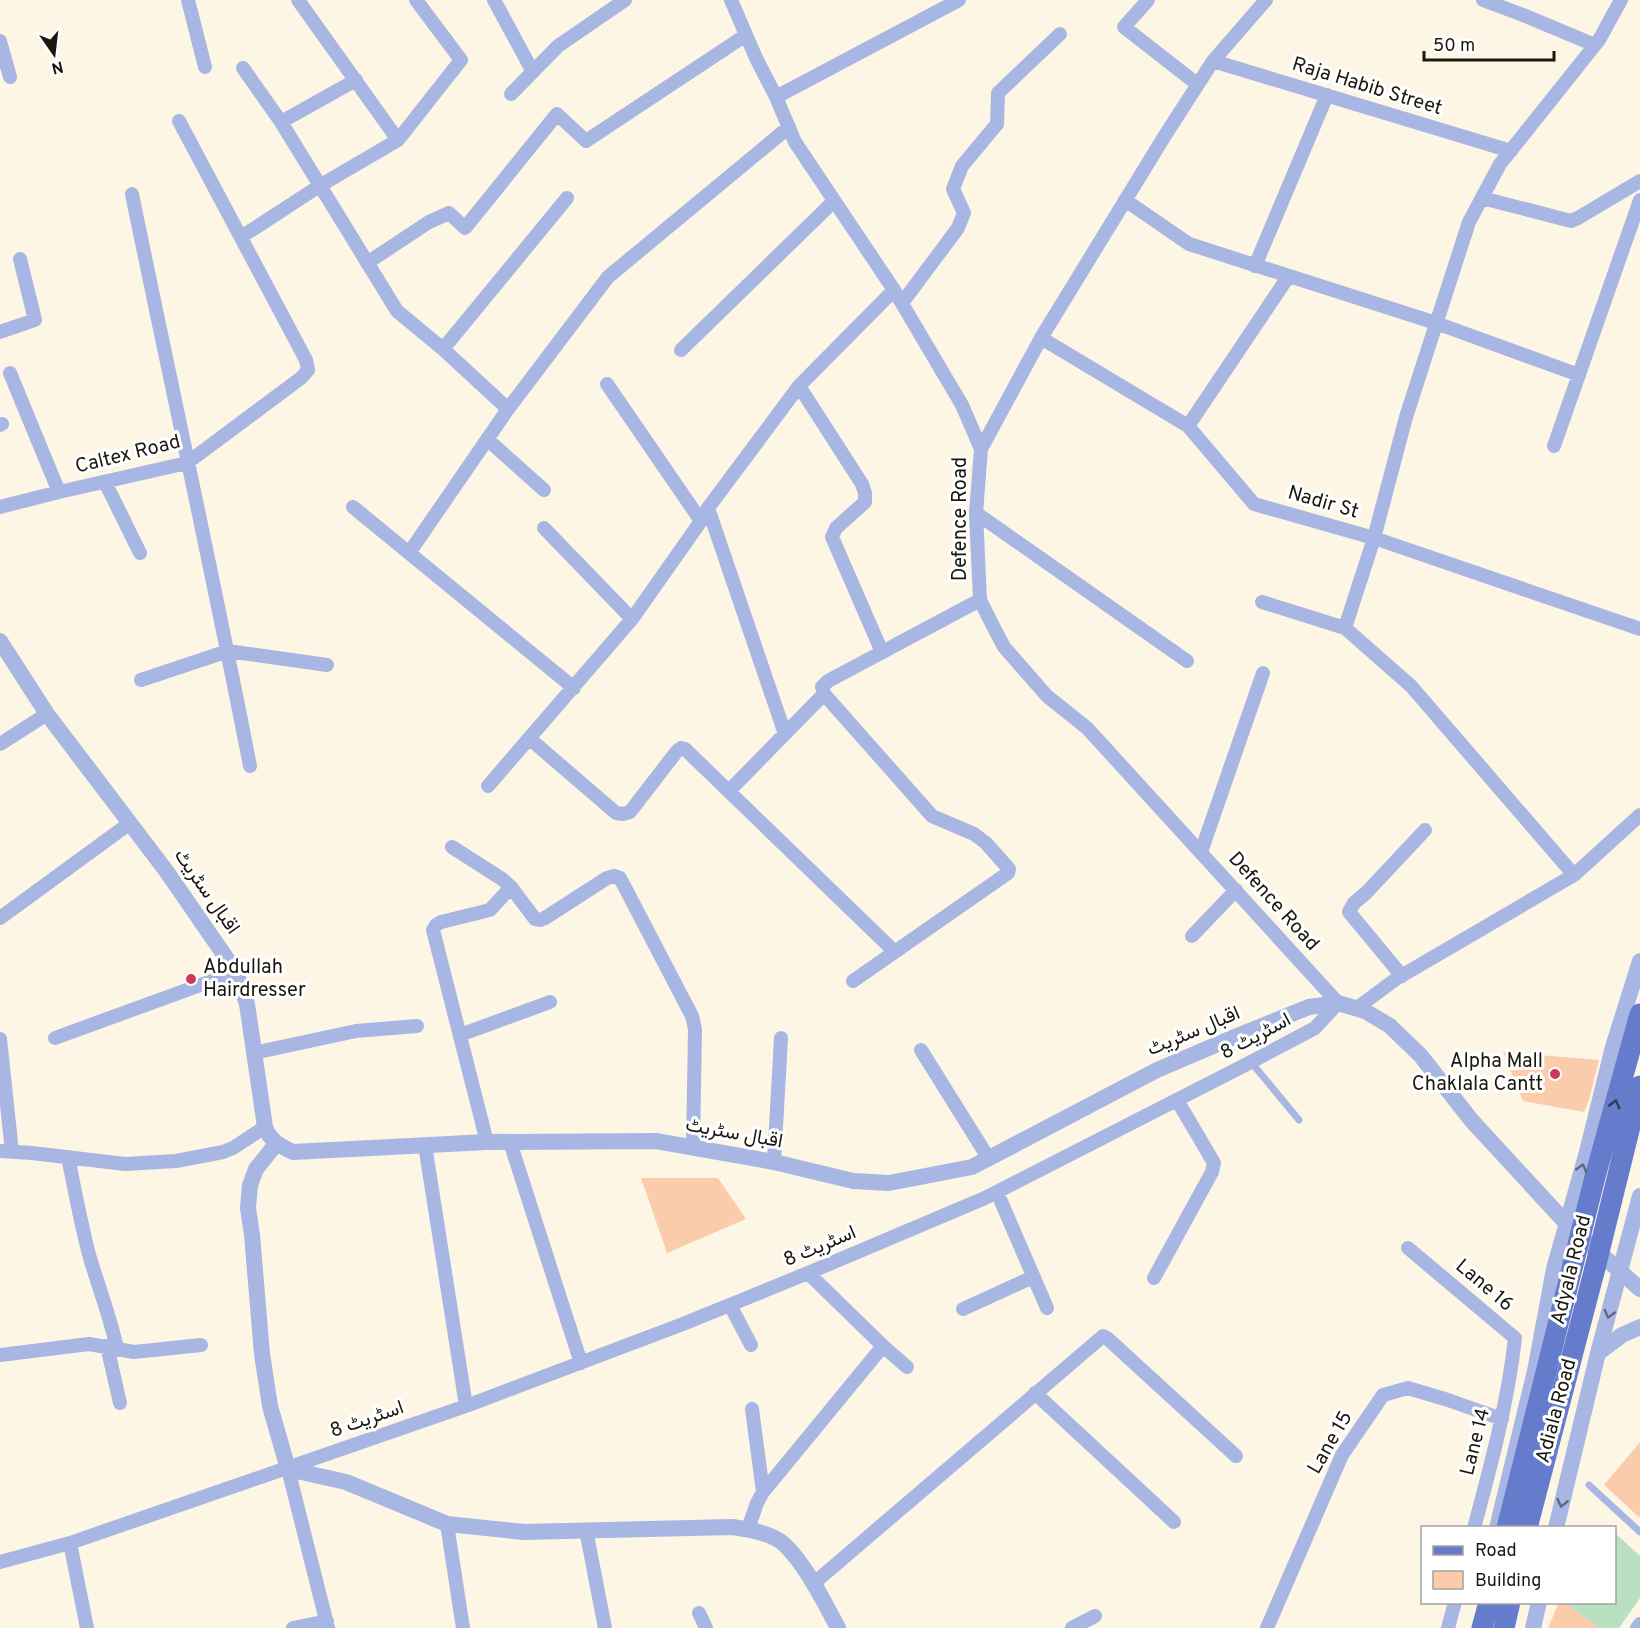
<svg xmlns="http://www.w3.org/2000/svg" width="1640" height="1628" font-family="Overpass,Vazirmatn,sans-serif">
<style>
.green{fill:#b9e1c1}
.building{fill:#fbccab}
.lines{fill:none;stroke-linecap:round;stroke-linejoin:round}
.service{stroke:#a7b6e2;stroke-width:7}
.minor{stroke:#a7b6e2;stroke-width:14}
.tertiary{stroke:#a7b6e2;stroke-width:16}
.primary{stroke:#657ccc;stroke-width:21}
.primary-bridge{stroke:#657ccc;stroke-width:21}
.oneway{stroke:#353b52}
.oneway2{stroke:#616779}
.poi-dot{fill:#cb3b59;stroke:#fff;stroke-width:2}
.labels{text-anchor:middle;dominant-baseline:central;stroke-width:6;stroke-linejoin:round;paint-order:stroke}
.street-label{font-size:20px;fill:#1b1810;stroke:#fff}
.poi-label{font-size:20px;fill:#1b1810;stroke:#fff;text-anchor:start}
</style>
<rect width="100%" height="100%" fill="#fef6e4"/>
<path class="green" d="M1615 1533 1640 1556V1598L1619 1628H1599L1564 1603 1614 1602Z"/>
<path class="building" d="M1503 1052 1599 1060 1589 1100 1584 1112 1523 1101Z
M641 1178H718L746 1219 667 1253Z
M1640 1442V1518L1604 1485Z
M1559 1602H1564L1599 1628H1548Z"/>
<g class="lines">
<path class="service" d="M1251 1062 1299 1120
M1589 1485 1640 1532"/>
<path class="minor" d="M188 0 205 67
M298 0 398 140
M494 0 533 72
M1148 0 1124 27 1197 84
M1483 0 1523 15 1595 45
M0 41 10 77
M1213 61 1511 151
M243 68 281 122 397 311 443 349 508 409
M511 94 558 46 625 0
M776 97 959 0
M281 122 356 80
M132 194C171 385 213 575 250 766
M1482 198 1571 221 1578 218 1640 181
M1125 200 1189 244 1436 323 1579 375
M241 237 321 185 398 140 461 60 416 0
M367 263 429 222 449 213 465 228 557 114 586 141 746 35
M1255 266 1327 95
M902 303 958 228 964 213 953 189 962 166 997 124 998 93 1060 34
M0 332 35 320 20 259
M1041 338 1188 426 1254 504 1374 538 1640 629
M443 349 567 198
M681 350 834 201
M10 373 59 492
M607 384 701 521
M799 386 862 484 865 493V502L836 528 832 537 882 652
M0 425 2 424
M1188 426 1288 277
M487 439 544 490
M1554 446 1640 200
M981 449 1041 338 1164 137 1213 61 1266 0
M105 482 140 553
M0 507 59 492 187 463 301 378 308 370 306 360 179 121
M353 507 574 688
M708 508 785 734
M976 513 1187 661
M544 528 632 619
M409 553 508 409 608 277 789 127
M1262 602 1345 628 1411 686 1574 875 1640 815
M1345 628 1374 538 1406 417 1469 222 1500 164 1599 40 1621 0
M141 680 228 651 327 665
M530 739 616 813 623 814 630 812 677 751 681 748 685 749 895 952
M0 744 47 714
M488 786 632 619 701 521 708 508 799 386 894 290
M729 791 824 694
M452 847 502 879 511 887 490 910 441 922 436 925 433 930 487 1142
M1201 852 1263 673
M511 887 535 919 540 920 545 918 607 878 614 876 620 878 692 1016 695 1029 693 1147
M0 918 130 823
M1192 936 1236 890
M1402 976 1349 912 1354 903 1366 893 1425 830
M853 981 1008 873 1009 869 986 843 974 834 932 816 824 694 822 687 828 681 980 600
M1357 1008 1396 979 1574 875
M460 1035 550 1002
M55 1038 236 972
M0 1039 12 1152
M921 1050 989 1159
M254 1053 356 1031 417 1026
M510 1142 581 1363
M425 1145 466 1406
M0 1151 32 1153 125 1164 176 1161 223 1152 233 1148 265 1127
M68 1157C75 1191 81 1225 90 1258 99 1288 110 1317 117 1348
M774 1162 781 1038
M997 1192 1047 1308
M1408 1248 1515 1338C1508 1402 1491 1465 1474 1528
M808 1273 883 1346 907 1367
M1154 1278 1212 1172 1214 1163 1177 1100
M730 1305 751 1345
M963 1309 1033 1277
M107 1346 120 1403
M0 1355 89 1344 134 1352 201 1345
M1035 1393 1174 1522
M752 1409 763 1492
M288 1469 328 1628
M447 1524 463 1628
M748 1529 757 1503 763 1492 883 1346
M586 1530 605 1628
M70 1543 87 1628
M0 1562 70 1543 466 1406 683 1324 808 1273 985 1198 1251 1062 1315 1028 1338 1003 1087 728 1047 696 1004 647 992 624 980 600 976 513 981 449 962 405 894 290 795 142 776 97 756 58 731 0
M813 1584 1103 1336 1107 1338 1236 1456
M699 1613 706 1628
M293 1628 327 1621
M1072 1628 1095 1616
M1267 1628 1342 1455 1383 1395 1408 1388 1448 1400 1502 1419
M1448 1628 1455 1602
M1637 1628 1640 1624"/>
<path class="tertiary" d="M0 641 47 714 167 872 236 972 247 1004 265 1127C270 1141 280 1146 293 1152L487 1142 656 1141 774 1162 853 1181 889 1183 972 1167 1157 1070 1232 1038 1309 1007 1338 1003 1365 1011 1390 1026 1421 1056 1472 1121 1567 1224 1640 1289
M276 1144 256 1169 250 1185 248 1208 252 1235 262 1354 270 1406 288 1469 346 1482 447 1524 524 1532 732 1527C748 1529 774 1534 785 1545 805 1564 825 1603 838 1628
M1598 1353 1622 1335 1640 1327
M1497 1528 1535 1371 1554 1269 1587 1152 1613 1047 1640 961
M1556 1528 1598 1353 1640 1196
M1533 1628 1539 1602"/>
<path class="primary" d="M1527 1528 1595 1268
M1482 1628 1489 1602
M1504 1628 1510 1602"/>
<path class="primary-bridge" d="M1595 1268 1640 1086
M1507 1528 1595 1177 1640 1014"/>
</g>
<defs><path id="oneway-chevron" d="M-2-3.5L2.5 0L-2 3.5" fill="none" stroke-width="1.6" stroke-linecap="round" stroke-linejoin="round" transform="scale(1.5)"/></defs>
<use class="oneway" href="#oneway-chevron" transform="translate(1615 1104) rotate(-75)"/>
<g class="oneway2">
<use href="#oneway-chevron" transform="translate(1582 1168) rotate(-74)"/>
<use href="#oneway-chevron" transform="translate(1609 1314) rotate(105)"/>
<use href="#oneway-chevron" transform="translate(1562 1503) rotate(103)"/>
</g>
<g class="poi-dot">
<circle cx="191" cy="979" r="6"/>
<circle cx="1555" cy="1074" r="6"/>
</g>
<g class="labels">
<g class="street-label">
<text transform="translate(1367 87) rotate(17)">Raja Habib Street</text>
<text transform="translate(128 455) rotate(-14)">Caltex Road</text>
<text transform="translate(1323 503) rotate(16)">Nadir St</text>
<text transform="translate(961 519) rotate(-90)">Defence Road</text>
<text transform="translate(206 892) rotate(55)">اقبال سٹریٹ</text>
<text transform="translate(1273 902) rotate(48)">Defence Road</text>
<text transform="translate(1194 1032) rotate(-23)">اقبال سٹریٹ</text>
<text transform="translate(1256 1037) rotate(-28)">اسٹریٹ 8</text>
<text transform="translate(734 1134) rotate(10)">اقبال سٹریٹ</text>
<text transform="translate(820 1247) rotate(-23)">اسٹریٹ 8</text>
<text transform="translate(1572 1270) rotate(-76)">Adyala Road</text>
<text transform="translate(1484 1286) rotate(40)">Lane 16</text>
<text transform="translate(1557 1411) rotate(-75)">Adiala Road</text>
<text transform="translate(367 1420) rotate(-19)">اسٹریٹ 8</text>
<text transform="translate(1476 1442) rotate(-76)">Lane 14</text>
<text transform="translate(1331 1443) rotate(-60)">Lane 15</text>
</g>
<g class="poi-label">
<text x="203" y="968">Abdullah<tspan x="203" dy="23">Hairdresser</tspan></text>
<text x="1543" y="1062" text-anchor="end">Alpha Mall<tspan x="1543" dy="23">Chaklala Cantt</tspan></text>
</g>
</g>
<rect x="1421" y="1526" width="195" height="78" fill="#ffffff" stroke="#a4a39f" stroke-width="1.5"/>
<rect x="1433" y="1546" width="30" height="9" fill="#657ccc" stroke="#a4a39f" stroke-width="1.5"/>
<text x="1475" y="1556" font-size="18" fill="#1b1810">Road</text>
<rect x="1433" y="1571" width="30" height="18" fill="#fbccab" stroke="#a4a39f" stroke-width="1.5"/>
<text x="1475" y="1586" font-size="18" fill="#1b1810">Building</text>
<g transform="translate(54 54) rotate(166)" stroke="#ffffff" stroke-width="4.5" paint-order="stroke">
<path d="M0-4.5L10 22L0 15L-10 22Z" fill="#1b1810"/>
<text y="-9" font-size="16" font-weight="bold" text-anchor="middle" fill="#1b1810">N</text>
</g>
<path d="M1424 51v9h130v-9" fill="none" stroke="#1b1810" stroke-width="3"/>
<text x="1433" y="51" font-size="18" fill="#1b1810" stroke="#ffffff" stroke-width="4.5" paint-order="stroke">50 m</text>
</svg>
